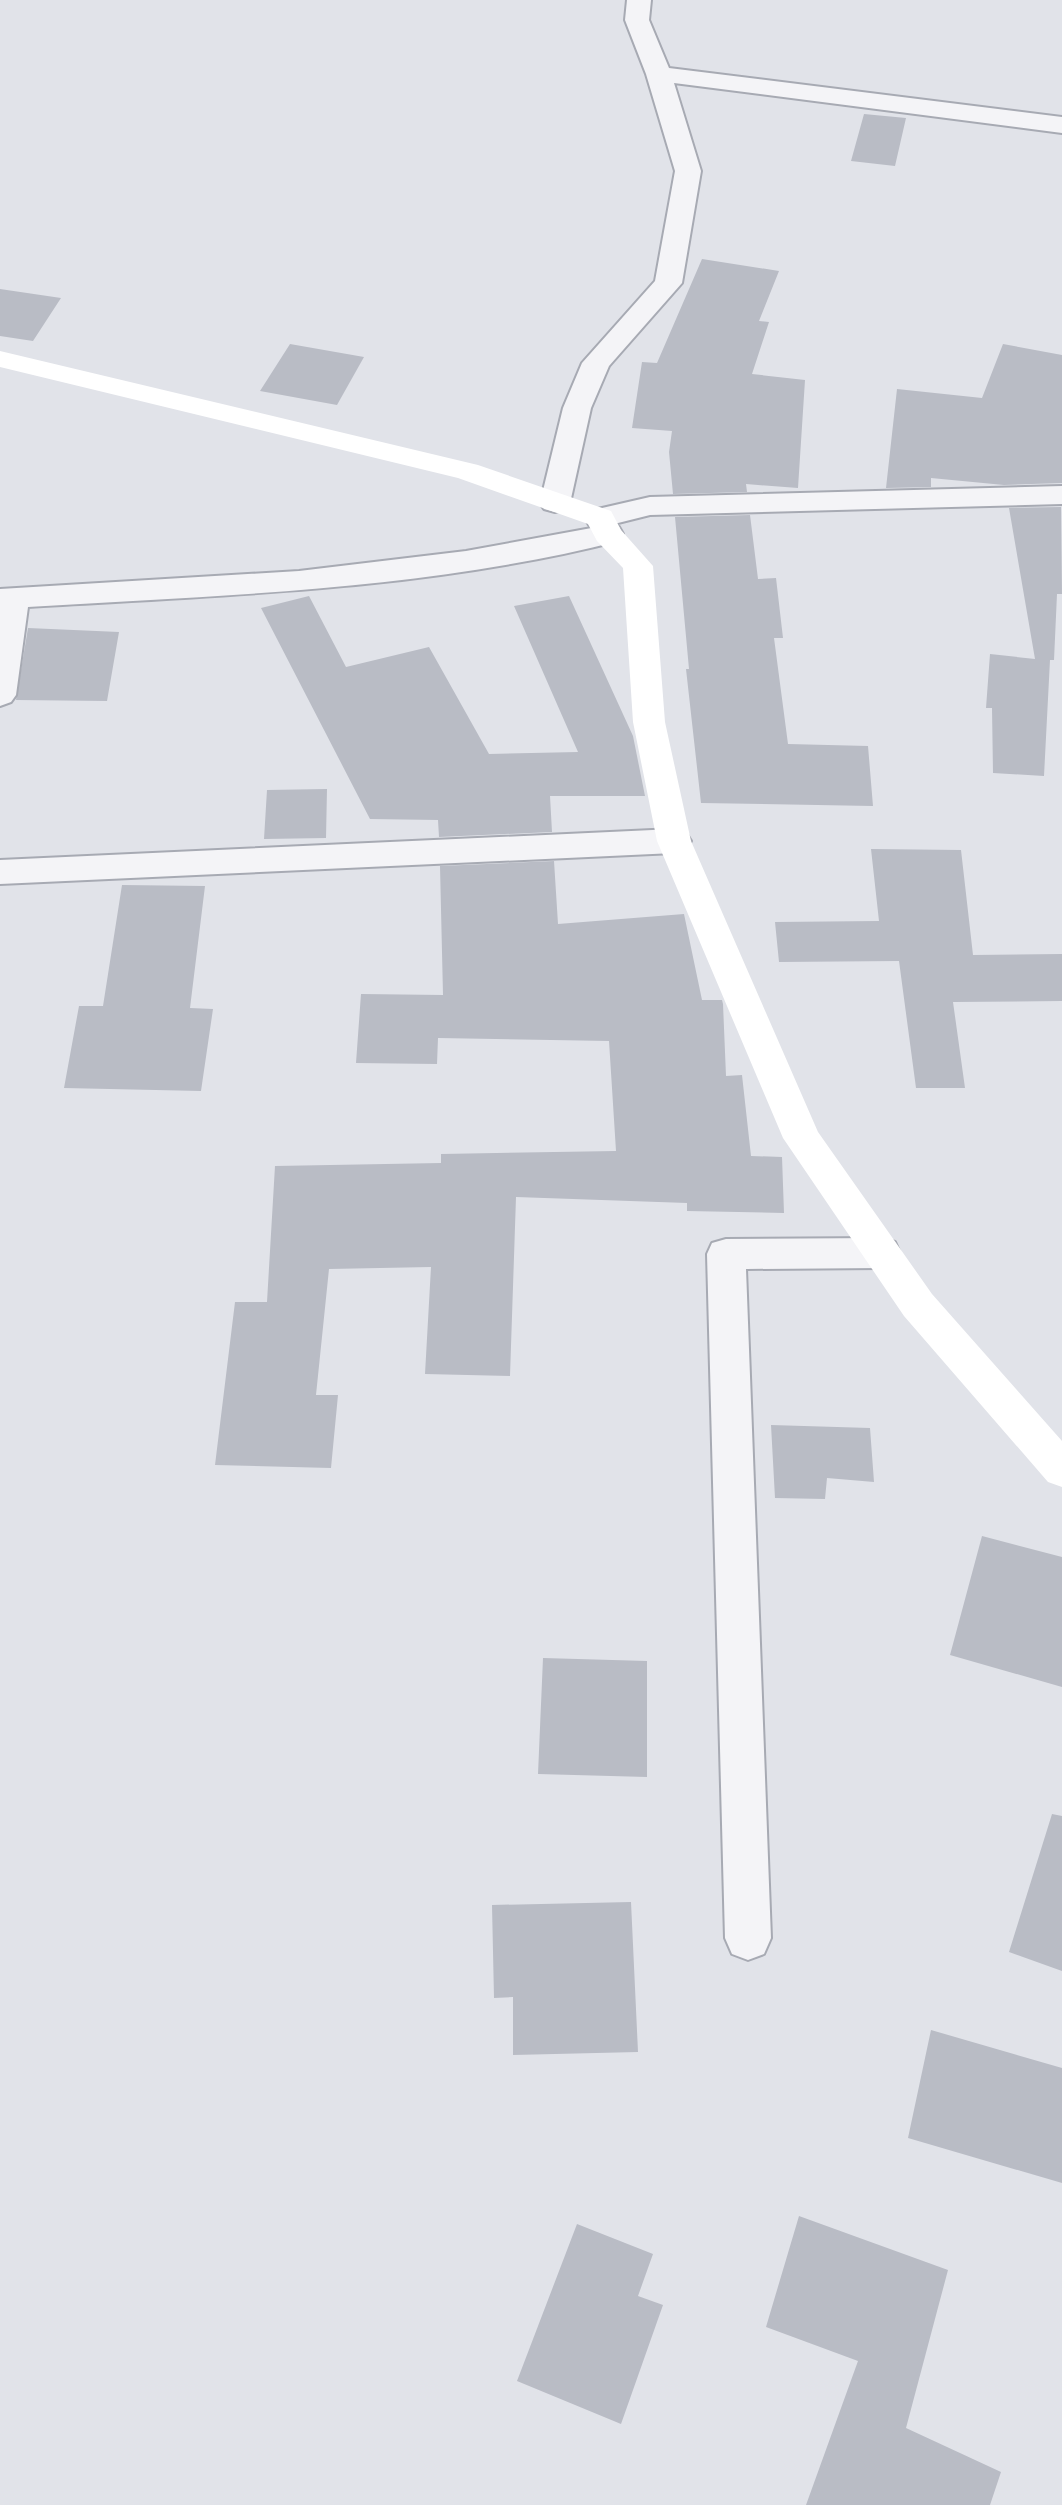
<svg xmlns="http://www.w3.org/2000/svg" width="1062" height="2505" font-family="'PT Sans',sans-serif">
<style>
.building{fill:#b9bcc5}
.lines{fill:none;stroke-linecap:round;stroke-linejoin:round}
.street-casing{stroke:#a7aab3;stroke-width:4}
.street{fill:#f4f4f7;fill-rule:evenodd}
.secondary{fill:#fff;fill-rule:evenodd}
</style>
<rect width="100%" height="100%" fill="#e1e3e9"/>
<path class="building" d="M864 114 906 118 895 166 851 161Z
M702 259 779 271 759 321 769 322 752 374 805 380 798 488 746 484 747 492 673 494 669 452 672 431 632 428 642 362 657 363Z
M0 289 61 298 33 341 0 336Z
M290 344 364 357 337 405 260 391Z
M1003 344 1062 355V483L1004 485 931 478V487L886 488 897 389 982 398Z
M1061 507 1062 594H1057L1054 660H1050L1044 776 993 773 992 708H986L990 654 1035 659 1009 508Z
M750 515 758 579 776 578 783 638H774L788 744 868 746 873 806 701 803 686 669H689L675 517Z
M309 596 346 667 429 647 489 754 578 752 514 606 569 596 633 736 645 796H550L552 832 439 837 438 820 370 819 261 608Z
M28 628 119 632 107 701 16 700Z
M327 789 326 838 264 839 267 790Z
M871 849 961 850 973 955 1062 954V1001L953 1002 965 1088H916L899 961 779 962 775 922 879 921Z
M554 861 558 924 684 914 702 1000H722L723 1004 726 1076 742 1075 751 1156 782 1157 784 1213 687 1211V1203L516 1197 510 1376 425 1374 431 1267 329 1269 316 1395H338L331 1468 215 1465 235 1302H267L275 1166 441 1163V1154L616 1151 609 1041 438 1038 437 1064 356 1063 361 994 443 995 440 866Z
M122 885 205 886 190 1008 213 1009 201 1091 64 1088 79 1006H103Z
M771 1425 870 1428 874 1482 827 1478 825 1499 775 1498Z
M982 1536 1062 1557V1687L950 1655Z
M543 1658 647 1661V1777L538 1774Z
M1052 1814 1062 1816V1971L1009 1952Z
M631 1902 638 2052 513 2055V1997L494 1998 492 1905Z
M931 2030 1062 2068V2183L908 2138Z
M799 2216 948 2270 906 2428 1001 2472 990 2505H806L858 2361 766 2327Z
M577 2224 653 2254 638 2296 663 2305 621 2424 517 2381Z"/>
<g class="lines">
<defs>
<path id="street" d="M627 0H651L649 20 669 68 1062 117V133L674 83 701 171 682 283 609 366 591 408 570 503 566 509 555 512 544 509 540 503 563 408 582 363 655 281 675 171 646 74 625 20Z
M1062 486V504L650 515 610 525 619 527 623 534 619 541C427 590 225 595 28 607L16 695 11 702 0 706V589L299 571 466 551 597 527 589 525 585 518 589 511 650 497Z
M674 829 686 833 691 841 686 849 674 853 0 884V860Z
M881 1238 895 1242 900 1253 895 1264 881 1268 746 1269 771 1938 764 1954 748 1960 732 1954 725 1938 707 1254 712 1243 726 1239Z"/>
</defs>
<use href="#street" class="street-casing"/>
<use href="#street" class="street"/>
<path class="secondary" d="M0 351 478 465 611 511 621 530 653 566 665 722 691 841 818 1132 932 1294 1062 1441V1487L1048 1482 904 1316 783 1138 657 841 633 722 623 568 597 541 588 524 458 478 0 367Z"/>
</g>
</svg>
